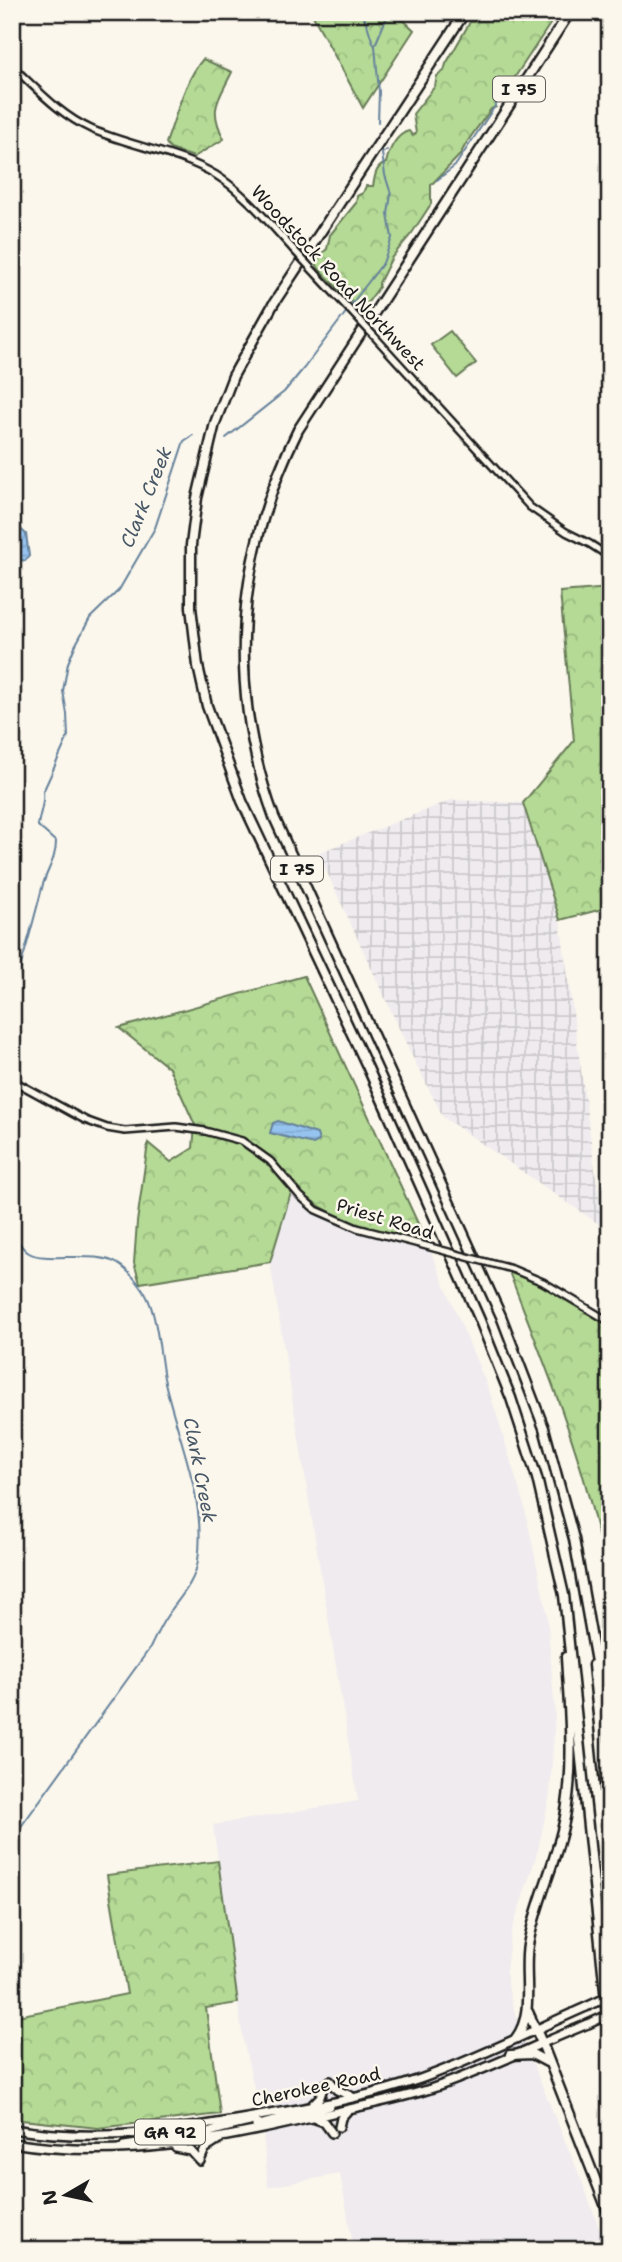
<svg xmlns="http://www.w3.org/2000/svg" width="622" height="2262" font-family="'Shantell Sans',sans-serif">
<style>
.built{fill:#efebef}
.industrial{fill:url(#industrial-grid)}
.forest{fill:url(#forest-crowns);stroke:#687b58;stroke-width:2}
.pitch{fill:#b4da95;stroke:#687b58;stroke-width:2}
.water{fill:url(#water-rules);stroke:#65819b;stroke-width:2}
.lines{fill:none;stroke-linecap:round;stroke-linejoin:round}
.stream{stroke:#65819b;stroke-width:2}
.minor-casing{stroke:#1c1c1c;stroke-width:10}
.major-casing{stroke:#1c1c1c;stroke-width:12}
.highway-casing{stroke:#1c1c1c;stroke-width:13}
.minor{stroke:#fbf7ec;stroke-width:5}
.major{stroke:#fbf7ec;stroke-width:7}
.highway{stroke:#fbf7ec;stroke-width:8}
.minor-bridge-casing{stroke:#1c1c1c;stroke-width:10;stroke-linecap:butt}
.major-bridge-casing{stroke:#1c1c1c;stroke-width:12;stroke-linecap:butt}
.minor-bridge{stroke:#fbf7ec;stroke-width:5}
.major-bridge{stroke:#fbf7ec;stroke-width:7}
.labels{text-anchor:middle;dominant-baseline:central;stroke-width:5;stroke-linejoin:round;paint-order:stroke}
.shield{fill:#fbf7ec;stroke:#5f5e5a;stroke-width:2}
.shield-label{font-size:16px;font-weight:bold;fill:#1c1c1c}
.street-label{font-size:18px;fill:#1c1c1c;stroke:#fbf7ec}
.water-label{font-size:19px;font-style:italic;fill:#475766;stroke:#fbf7ec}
</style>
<defs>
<pattern id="industrial-grid" width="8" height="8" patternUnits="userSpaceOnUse" patternTransform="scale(1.75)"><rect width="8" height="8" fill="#efebef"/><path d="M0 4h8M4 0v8" fill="none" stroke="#ccc9cc"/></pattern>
<pattern id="forest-crowns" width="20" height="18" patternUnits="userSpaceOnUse" patternTransform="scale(1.75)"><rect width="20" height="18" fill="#b4da95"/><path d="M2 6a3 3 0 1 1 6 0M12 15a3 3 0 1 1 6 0" fill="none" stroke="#9aba80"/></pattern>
<pattern id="water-rules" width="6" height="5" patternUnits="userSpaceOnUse" patternTransform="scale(1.75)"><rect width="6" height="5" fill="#96c4f0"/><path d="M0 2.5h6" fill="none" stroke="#81a8cd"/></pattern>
</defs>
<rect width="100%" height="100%" fill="#fbf7ec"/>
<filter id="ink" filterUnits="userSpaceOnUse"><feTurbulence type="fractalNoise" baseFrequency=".0143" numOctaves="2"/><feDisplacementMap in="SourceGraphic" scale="14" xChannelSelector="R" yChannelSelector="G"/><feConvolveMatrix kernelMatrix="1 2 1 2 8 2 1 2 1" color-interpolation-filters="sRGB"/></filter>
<g filter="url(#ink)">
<path class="built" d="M293 1185 331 1214 427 1243 490 1393 524 1505 547 1613 555 1714 550 1794 538 1850 510 1936 506 1973 510 1996 523 2040 583 2184 607 2250H354L340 2174 268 2187 262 2122 243 2040 213 1825 358 1801 270 1262Z"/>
<path class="industrial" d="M451 800 523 803 560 920 603 1227 443 1117 409 1050 318 853Z"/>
<path class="forest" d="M311 12H395L414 30 363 108Z
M481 12H558L515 77C508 85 494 95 496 107L491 109C483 121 464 143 461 154L431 185V204L412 233 392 257 379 283V287L363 309 359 310 319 269 314 260 327 249 330 235 356 203 357 196 363 193 366 186H373C375 176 375 167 386 163 389 150 396 134 409 131L413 136 416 133 413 114 435 86 437 76 444 71 446 64 470 22H473Z
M203 59 232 72C218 101 208 108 224 139L194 157 170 149 166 143C176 117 184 81 203 59Z
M610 588V907L560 920 523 803 574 741 560 592Z
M304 976 427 1243C376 1230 332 1222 293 1186L270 1262 140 1283 134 1263 137 1222 148 1143 171 1162 193 1148 195 1125 169 1068 119 1028Z
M506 1264 606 1317 610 1344V1588C601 1548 593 1508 581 1469 560 1399 532 1332 506 1264Z
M218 1861 238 2003 206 2008 220 2114 98 2128 12 2119V2017L127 1994 107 1875Z"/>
<path class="pitch" d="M450 331 476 363 457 378 431 345Z"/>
<path class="water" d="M12 521 26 534 29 556 25 561 19 559 17 549 12 544Z
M278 1121 317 1134 319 1141 313 1144 270 1133 273 1123Z"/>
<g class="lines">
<path class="stream" d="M360 12C370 23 368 35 375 46L379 92 378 122
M375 45 389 12
M437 180 455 166 509 85
M350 306 383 263 392 238 388 214 391 194 385 175 382 153 387 150
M226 438 284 392 304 368 347 311
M12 993C24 958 33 923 42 888 46 871 56 860 56 842L38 826C39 814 45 803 43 792L68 737 67 714 63 691 68 663 75 646 90 618 119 590 155 528 184 441 193 435
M12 1233C17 1240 22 1249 29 1253 45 1263 97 1250 118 1264 128 1270 141 1285 146 1295 157 1314 160 1356 164 1378 177 1437 207 1499 198 1560 195 1584 177 1600 165 1619 159 1628 155 1638 150 1648L12 1839"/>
<defs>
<path id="minor" d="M12 66C37 89 60 115 91 129 132 147 178 152 216 175 246 194 269 223 293 249
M374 336 530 507 566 532 590 544 610 557
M12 1080 85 1120 107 1128 125 1131 176 1127 205 1131 242 1141 270 1161 300 1196 316 1210 357 1228 419 1244
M512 1269 543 1282 610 1322"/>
<path id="major" d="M330 2081 337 2090 351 2096
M312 2105 320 2097 324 2085
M313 2118 324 2122 332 2133
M256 2126 329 2106
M339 2127 341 2118 348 2110
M12 2129C105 2144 180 2130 270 2114 320 2105 372 2096 420 2079 477 2059 531 2031 586 2007
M196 2142C203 2129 241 2126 256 2120
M12 2143C121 2161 227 2139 332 2113 365 2105 399 2099 430 2089 484 2071 535 2045 588 2024
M124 2146 185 2137 193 2128
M176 2148 191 2151 200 2161 205 2149 219 2140"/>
<path id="highway" d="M465 12 274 303 233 376 215 423 197 498 191 545V607L198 666 207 706 242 801 367 1066 479 1318 511 1398 537 1478 564 1595 610 2039
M570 12 298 430C236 555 226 686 274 817L501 1316 544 1428 574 1539 610 1740
M593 1665 610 1835
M528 2012 542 2043 610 2217
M516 2038C535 2014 523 1975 528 1945 536 1901 557 1861 565 1817 575 1765 569 1710 566 1657
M510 2055 532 2054 547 2062"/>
</defs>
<use href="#minor" class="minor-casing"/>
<use href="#major" class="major-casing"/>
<use href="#highway" class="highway-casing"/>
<use href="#minor" class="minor"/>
<use href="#major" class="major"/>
<use href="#highway" class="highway"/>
<defs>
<path id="minor-bridge" d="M293 249 374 336
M419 1244 512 1269"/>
<path id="major-bridge" d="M586 2007 610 1996
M588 2024 610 2014"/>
</defs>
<use href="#minor-bridge" class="minor-bridge-casing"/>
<use href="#major-bridge" class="major-bridge-casing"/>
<use href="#minor-bridge" class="minor-bridge"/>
<use href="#major-bridge" class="major-bridge"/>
</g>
</g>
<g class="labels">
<g class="shield">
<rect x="493" y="76.5" width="52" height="25" rx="5"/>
<rect x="271" y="856.5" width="52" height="25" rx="5"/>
<rect x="135" y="2119.5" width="70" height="25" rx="5"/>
</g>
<g class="shield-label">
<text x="519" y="89">I 75</text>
<text x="297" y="869">I 75</text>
<text x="170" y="2132">GA 92</text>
</g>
<g class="street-label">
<text transform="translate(338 278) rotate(47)">Woodstock Road Northwest</text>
<text transform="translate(385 1219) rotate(17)">Priest Road</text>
<text transform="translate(316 2087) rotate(-12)">Cherokee Road</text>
</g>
<g class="water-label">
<text transform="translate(146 497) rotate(-68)">Clark Creek</text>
<text transform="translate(200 1470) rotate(79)">Clark Creek</text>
</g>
</g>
<rect width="622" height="2262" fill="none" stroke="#fbf7ec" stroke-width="42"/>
<rect x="21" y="21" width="580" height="2220" fill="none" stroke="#1c1c1c" stroke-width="2.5" filter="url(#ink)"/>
<g transform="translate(66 2195) rotate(261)" stroke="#fbf7ec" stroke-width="5" paint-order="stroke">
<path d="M0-5L12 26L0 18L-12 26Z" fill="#1c1c1c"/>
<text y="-10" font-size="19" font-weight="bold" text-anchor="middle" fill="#1c1c1c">N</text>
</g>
</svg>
